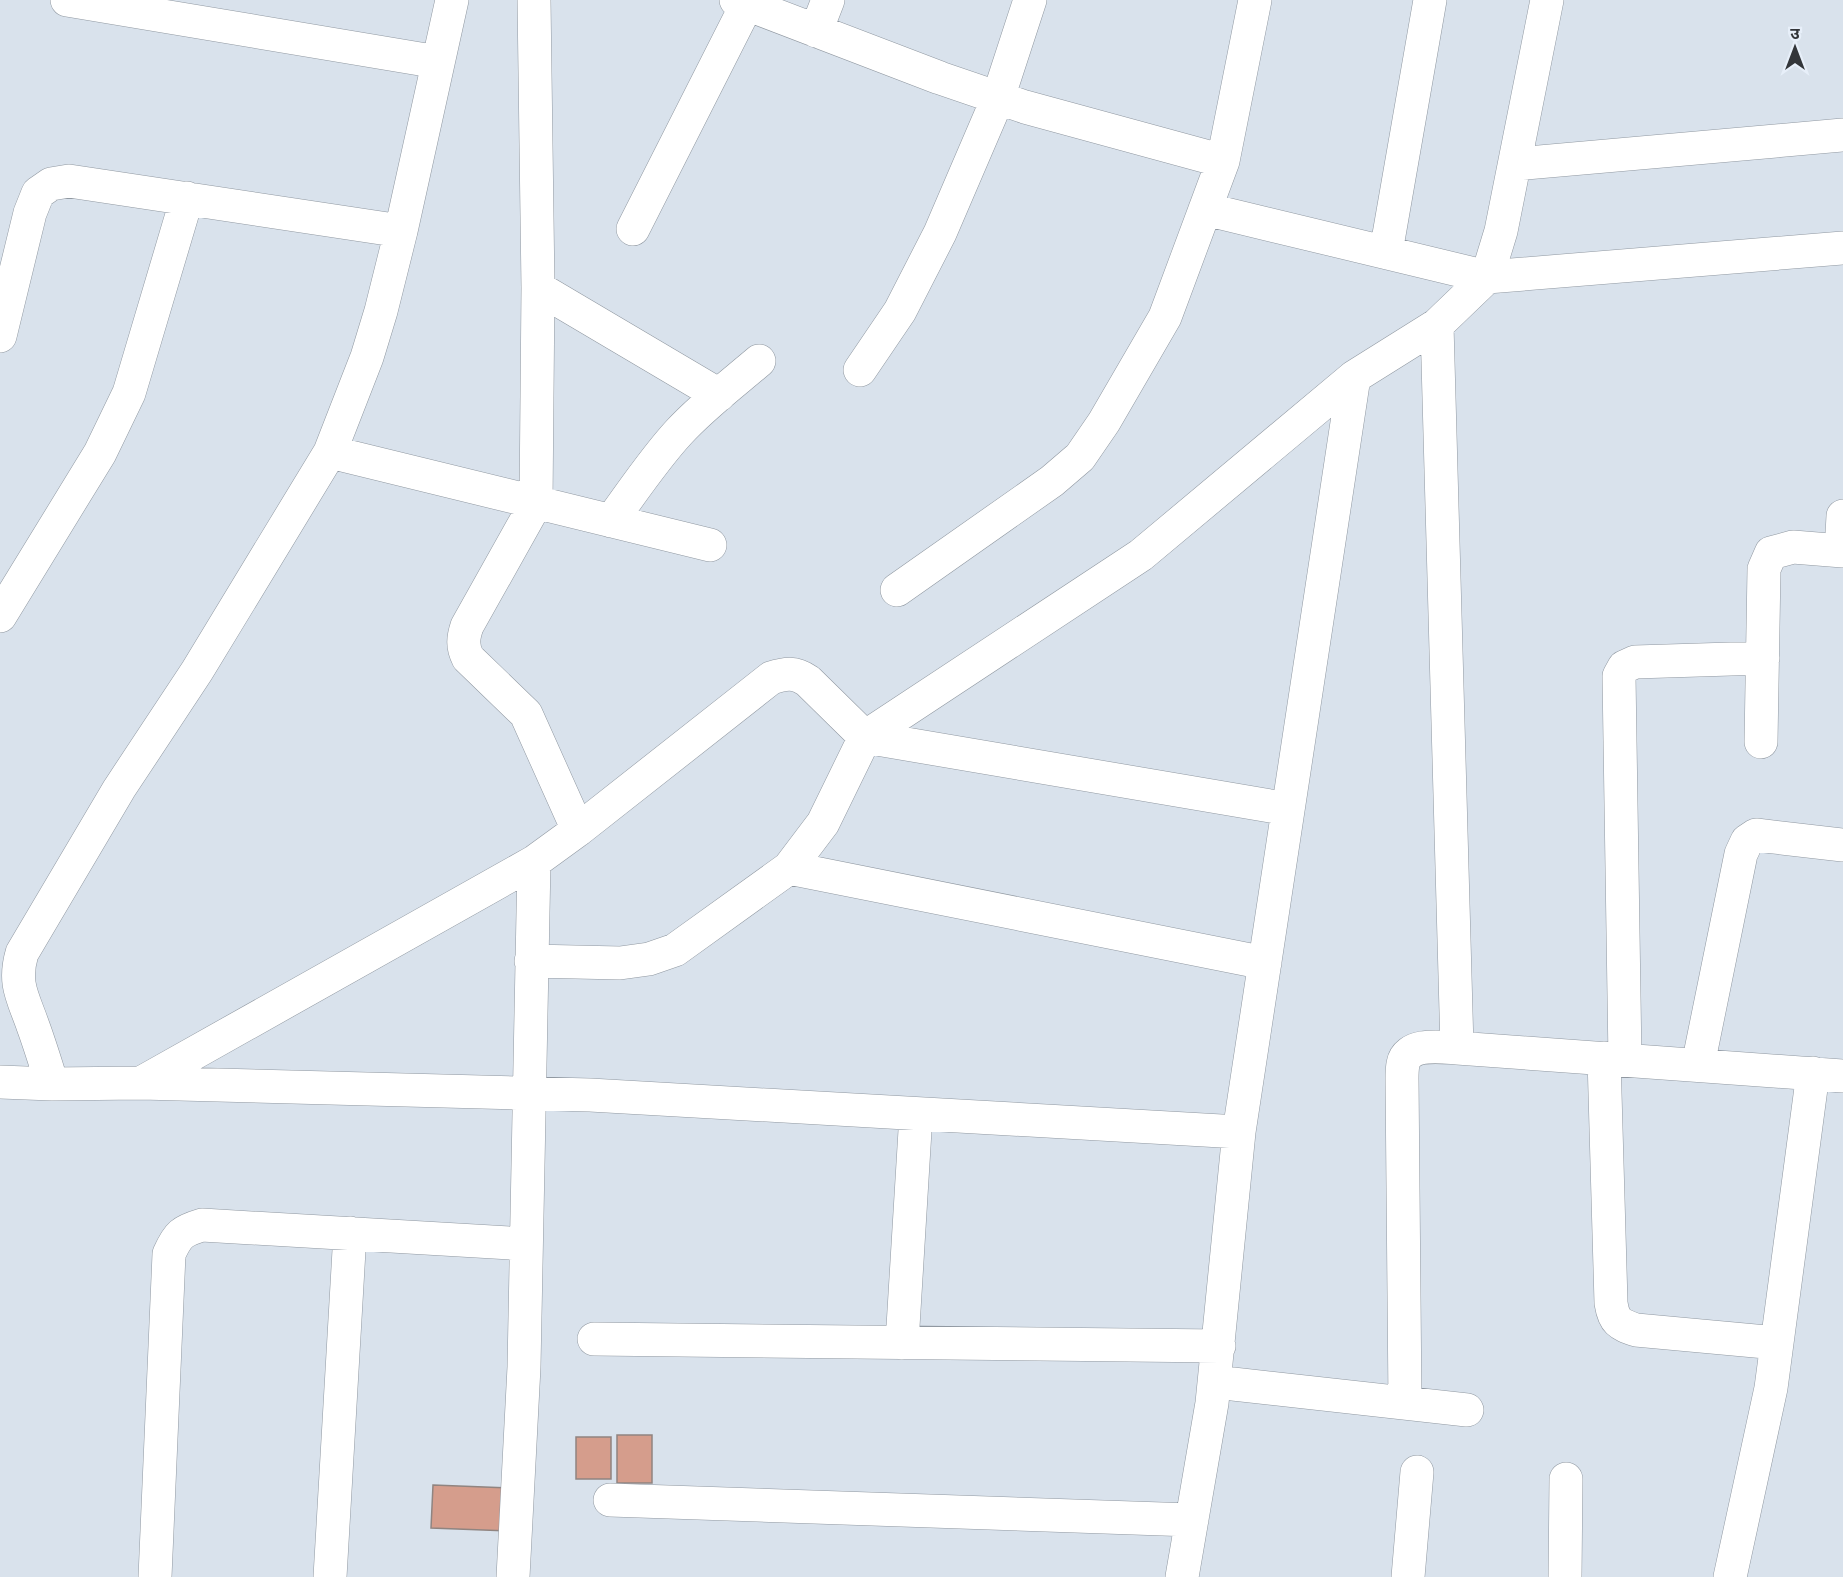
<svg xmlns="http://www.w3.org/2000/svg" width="1843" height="1577" font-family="Bitter,'Noto Sans Devanagari',serif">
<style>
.building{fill:#d59d8c;stroke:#908480;stroke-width:1.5}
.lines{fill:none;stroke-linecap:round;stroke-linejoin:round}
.street-casing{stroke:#9098a1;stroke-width:34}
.street{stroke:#fff;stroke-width:33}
</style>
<rect width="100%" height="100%" fill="#d9e2ec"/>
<path class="building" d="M617 1435H652V1483H617Z
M576 1437H611V1479H576Z
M433 1485 511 1488 509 1531 431 1528Z"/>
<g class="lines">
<defs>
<path id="street" d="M67 0 438 62
M534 0 538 288 536 503 467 626C463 638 462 646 468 658L526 714 578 830
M736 0 940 78 1025 107 1223 161
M816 31 828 0
M1515 164 1843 135
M1205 209 1487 277 1843 248
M633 229 747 4
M1386 252 1430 0
M538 288 719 395
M1437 325 1457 1048
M0 336 30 213 38 193 51 184 69 181 401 231
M860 370 900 311 940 233 998 98 1030 0
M330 452 710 545
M611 521C633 491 654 459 679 432 703 406 732 384 759 361
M1841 551 1843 516
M897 590 1052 481 1080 457 1104 422 1165 317 1223 161 1255 0
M0 616 100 453 129 393 187 198
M1761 742 1764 569 1771 553 1793 547 1843 551
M789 868 1265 963
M531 961 620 963 649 959 675 950 789 868 823 823 865 737 1288 809
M1604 1058 1611 1303C1614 1322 1619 1324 1636 1330L1777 1343
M1625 1060 1619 676 1624 667 1635 662 1763 658
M1698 1065 1741 854 1747 841 1756 835 1843 845
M0 1082 52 1084 141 1083 590 1095 1239 1132
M141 1083 534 862 578 830 771 678C786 673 795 672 808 681L865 737 1141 555 1354 377
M52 1084C46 1065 40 1045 33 1026 23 997 13 984 22 953L119 789 197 671 330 452 367 357 381 311 401 231 452 0
M594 1339 1219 1346
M902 1343 916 1114
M1215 1382 1467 1410
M1405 1403 1402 1079C1402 1074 1402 1069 1403 1064 1407 1042 1441 1047 1457 1048L1843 1076
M610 1500 1192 1520
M155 1577 169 1254C178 1234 182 1231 202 1225L526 1244
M330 1577 350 1233
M513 1577 524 1367 534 862
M1182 1577 1212 1403 1239 1132 1354 377 1437 325 1487 277 1501 231 1547 0
M1408 1577 1417 1472
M1565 1577 1566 1479
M1730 1577 1771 1388 1813 1073"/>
</defs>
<use href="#street" class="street-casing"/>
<use href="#street" class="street"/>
</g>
<g transform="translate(1795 48)" stroke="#e7eff9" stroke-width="4.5" paint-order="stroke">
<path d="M0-4.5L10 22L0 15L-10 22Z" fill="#323539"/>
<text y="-9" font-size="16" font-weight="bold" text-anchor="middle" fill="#323539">उ</text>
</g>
</svg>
